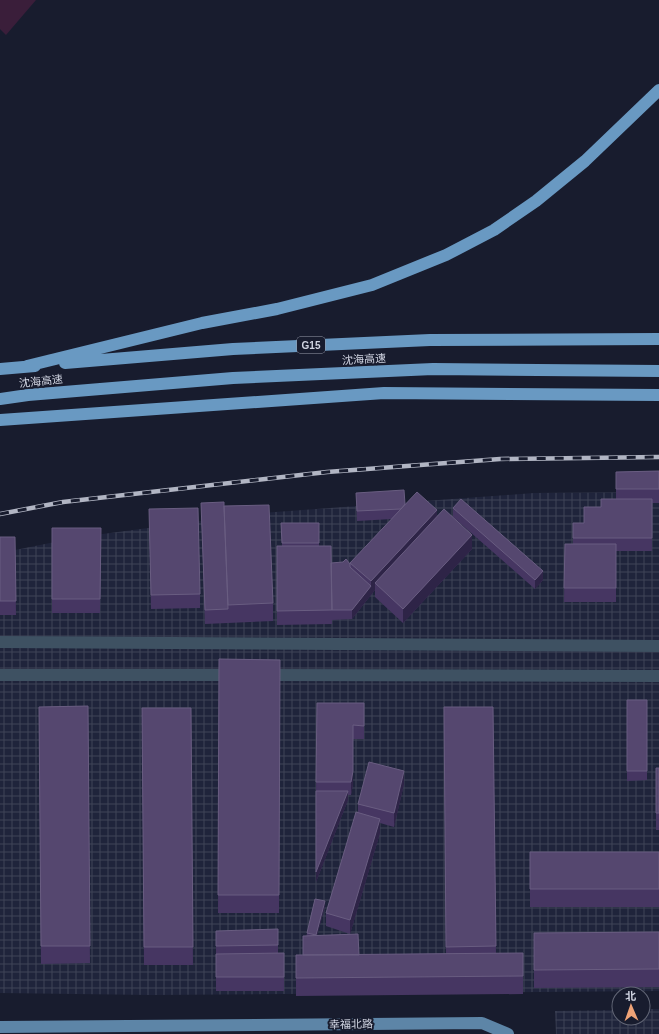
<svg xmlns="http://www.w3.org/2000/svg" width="659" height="1034" font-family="Arial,'Noto Sans SC',sans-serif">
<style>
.industrial{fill:url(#industrial-grid)}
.park{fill:#3a1e3a}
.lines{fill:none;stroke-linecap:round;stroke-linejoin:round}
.minor{stroke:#3e5162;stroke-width:12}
.major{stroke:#5d85a7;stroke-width:12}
.highway{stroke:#6999c2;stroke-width:12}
.rail-casing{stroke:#b1b5c3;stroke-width:4.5}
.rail{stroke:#181c2e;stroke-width:3;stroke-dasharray:9;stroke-linecap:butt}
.wall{fill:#463662}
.shaded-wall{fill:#2e2447}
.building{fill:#55476f;stroke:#695d81}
.labels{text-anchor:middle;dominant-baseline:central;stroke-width:4;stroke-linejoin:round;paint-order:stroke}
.shield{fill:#181c2e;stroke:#9a9eac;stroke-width:1}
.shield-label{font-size:10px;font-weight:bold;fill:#d1d5e2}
.street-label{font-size:11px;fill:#d1d5e2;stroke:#181c2e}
</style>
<defs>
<pattern id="industrial-grid" width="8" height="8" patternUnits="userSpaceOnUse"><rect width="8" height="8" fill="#1f243b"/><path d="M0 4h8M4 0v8" fill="none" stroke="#3e4357"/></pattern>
</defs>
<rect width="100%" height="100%" fill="#181c2e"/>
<path class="industrial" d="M659 492V991L152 995 0 993V553L80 537 262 513 534 493Z
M643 1009H659V1034H556L555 1011 619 1010V1018H643Z"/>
<path class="park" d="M0 0H36L6 35 0 29Z"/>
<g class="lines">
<path class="minor" d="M0 642 659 646
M0 675H235
M263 675 659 676"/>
<path class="major" d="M0 1027 482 1023 508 1034"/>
<path class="highway" d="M65 363 233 349 430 340 659 339
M27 366 202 323 277 309 372 285 446 255 494 230 536 201 585 161 659 90
M0 369 35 366
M0 399 28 395 233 378 433 369 659 371
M0 420 384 393 659 395"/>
<defs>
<path id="rail" d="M0 514 63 502 327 472 500 459 659 457"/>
</defs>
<use href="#rail" class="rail-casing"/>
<use href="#rail" class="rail"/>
</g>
<path class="wall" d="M659 471V503H652V551H616V602H564L565 544H573V523H584L601 507 616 499V472Z
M356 493 405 504 437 517 472 549 403 623 375 597V590L352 619 332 620V624L277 625V546H282L281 523H319V546L331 563 350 564V563L392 519 357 521Z
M201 503 224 506 273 603V621L205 624Z
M453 508 543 580 535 589 453 517Z
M149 509 200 594V608L151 609Z
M52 528H101L100 613H52Z
M0 537H15L16 615H0Z
M219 659 280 660 279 913H218Z
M627 700H647V780L627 781Z
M317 703H364V739H353V785L351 795H348V800L316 882V791Z
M88 706 90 963 41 964 39 707Z
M444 707H493L496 953H523V994L296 996V955H303L307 933 325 906 317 935 359 955 446 954Z
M142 708H191L193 965H144Z
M656 768H659V830H656Z
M404 784 394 827 380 823V833L350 934 326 926V913L358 812V804Z
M530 852H659V907H530Z
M216 931 278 945V953H284V991H216Z
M659 932V987L534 988V933Z"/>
<path class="shaded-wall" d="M437 510V524L375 583V590L352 619V610L371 586V581Z
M472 535V549L403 623V609Z
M543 571V580L535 589V580Z
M353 725V785L351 795V782Z
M404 771V784L394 827V813Z
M348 791V800L316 882V872Z
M380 819V833L350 934V920Z
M325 901V906L316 940V935Z"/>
<path class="building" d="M659 471V489H616V472Z
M404 490 405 504 401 509 357 511 356 493Z
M417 492 437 510 371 581 350 563Z
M461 499 543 571 535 580 453 508Z
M601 499H652V538H573V523H584V507H601Z
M224 502V506L228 609 205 610 201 503Z
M269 505 273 603 228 605 224 506Z
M198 508 200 594 151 595 149 509Z
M444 509 472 535 403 609 375 583Z
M281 523H319V543H282Z
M52 528H101L100 599H52Z
M0 537H15L16 601H0Z
M565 544H616V588H564Z
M277 546H331L332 610 277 611Z
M346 559 350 564V567L371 586 352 610H332L331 563 343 562Z
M219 659 280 660 279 895H218Z
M627 700H647V771H627Z
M317 703H364V726L353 725V771L351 782H316Z
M88 706 90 946H41L39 707Z
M444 707H493L496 946 446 947Z
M142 708H191L193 947H144Z
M369 762 404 771 394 813 358 804Z
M656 768H659V813H656Z
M316 791H348L316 872Z
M356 812 380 819 350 920 326 913Z
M530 852H659V889H530Z
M315 899 325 901 316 935 307 933Z
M278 929V945L216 946V931Z
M659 932V969L534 970V933Z
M358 934 359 955H303V936Z
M284 953V977H216V954Z
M523 953V976L296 978V955Z"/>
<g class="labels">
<rect class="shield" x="297" y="337" width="28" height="16" rx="3"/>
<g class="shield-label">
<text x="311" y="345">G15</text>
</g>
<g class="street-label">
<text transform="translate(364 359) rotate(-3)">沈海高速</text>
<text transform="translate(41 381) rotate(-6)">沈海高速</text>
<text transform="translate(351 1024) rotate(-1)">幸福北路</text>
</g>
</g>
<g transform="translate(631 1006) rotate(358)"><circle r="19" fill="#181c2e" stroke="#626676"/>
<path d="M0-3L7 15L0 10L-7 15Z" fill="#efa377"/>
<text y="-6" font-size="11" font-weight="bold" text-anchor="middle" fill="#d1d5e2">北</text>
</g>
</svg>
